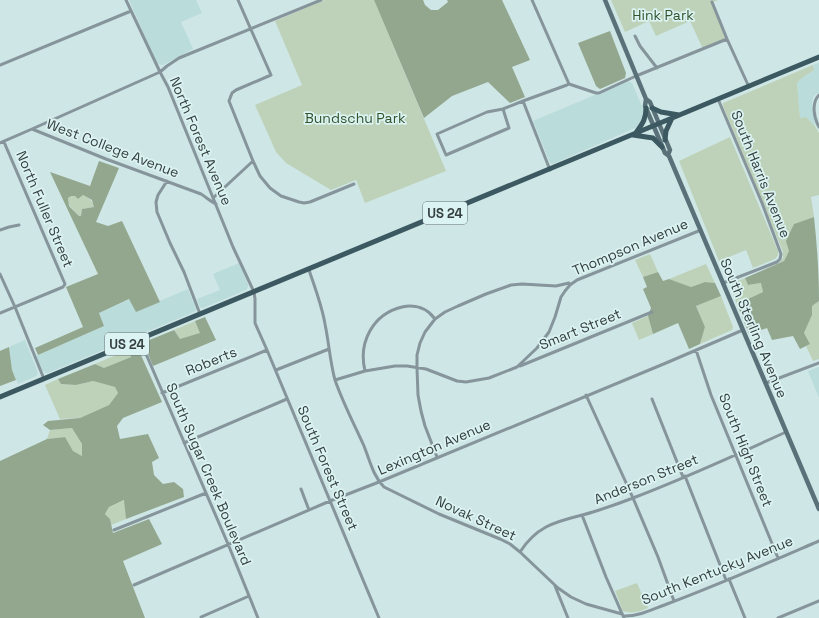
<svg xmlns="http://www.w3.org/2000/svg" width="819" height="618" font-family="'Space Grotesk',sans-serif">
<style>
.built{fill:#badcda}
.green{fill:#bed2b9}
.forest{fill:#92a78e;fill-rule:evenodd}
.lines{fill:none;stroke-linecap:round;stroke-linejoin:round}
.street{stroke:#86959b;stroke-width:3}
.secondary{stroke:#5b7179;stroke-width:4.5}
.primary{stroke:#3c5861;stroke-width:5}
.labels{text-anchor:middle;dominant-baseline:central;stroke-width:3.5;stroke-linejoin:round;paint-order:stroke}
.shield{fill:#dbf3f2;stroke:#677575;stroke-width:1}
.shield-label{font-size:13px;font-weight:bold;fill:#353f3f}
.park-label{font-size:14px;fill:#32532c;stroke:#dbf3f2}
.street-label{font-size:14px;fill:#353f3f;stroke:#dbf3f2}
</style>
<rect width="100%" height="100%" fill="#cee6e5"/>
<path class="built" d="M129 0H196L202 13 181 22 193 49 163 65 157 64Z
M819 63V93L816 94 813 97 812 104 815 126 806 117 800 118 797 83 802 78 814 70 813 65Z
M628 81 632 83 644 111V117L637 127 553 164 550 163 533 121Z
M239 263 248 284V287L246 290 203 308 200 307 197 299 220 290 213 274Z
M188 289 196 309 194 312 48 373H46L42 370 36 356 104 326 99 313 130 299 136 311Z
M25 340 38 373 36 376 18 384 12 370 9 347Z
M819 367V398L808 371Z"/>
<path class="green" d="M325 0H374L446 171 365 203 356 180 331 190 286 163 276 152 255 105 302 85 275 21Z
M611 0H718L713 2 727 39 703 49 690 21 656 36 649 21 625 32Z
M813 65 814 70 802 78 797 83 800 118 806 117 815 126 819 133V195L811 197 814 217 794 224 789 251 784 261 778 264 783 258V252L723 106V103Z
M730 137 778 251V255L775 259 753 268 746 250 719 261 679 161Z
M71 195 75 196 78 199 83 195C88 198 94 201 94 207L82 209 81 216H79L69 205 68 198Z
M650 254 658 272 643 277 635 260Z
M706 264 715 283 705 282 691 287 669 279Z
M745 278 748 285 762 283 763 292 737 304 730 287 731 284Z
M721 296 733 327 732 330 700 344 705 327 696 306Z
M819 301V359L813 361 806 346 810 344 804 333 812 315V306Z
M648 316 653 334 639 340 632 323Z
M195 321 201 333 180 340 174 330Z
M130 349 131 357 104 368 95 364Z
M58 379 61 384 76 385 93 381 115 387 118 393 109 405 80 418 60 419 45 385Z
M72 428 82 444V456L73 451 65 437 47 439 50 430Z
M125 500 126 519 111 525 110 519 105 514 109 507Z
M637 583 648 608C639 612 632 614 623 611L615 591Z"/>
<path class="forest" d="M374 0H423L425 5 431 10H438L448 2 447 0H502L530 60 512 67 525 97 510 103 488 82 452 96 424 118Z
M610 31 626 73 625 78 600 89 596 86 578 43Z
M99 161 119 168 96 222 108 226 122 221 160 302 136 312 129 299 99 313 104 326 38 355 35 348 83 327 66 287 98 274 50 172 90 186ZM83 195 92 200 94 207 82 209 81 216H79L69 206 68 198 71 196H75L78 199Z
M814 217C817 245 819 273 819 301L812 306V315L804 333 810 344 800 349 793 336 772 340 767 328 749 334 737 304 763 292 761 283 748 285 745 278 784 261 789 251 786 241 794 224Z
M658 272 663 281 669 279 691 287 705 282 715 283 721 296 696 306 705 327 700 344 689 349 678 323 653 334 648 316 651 308 643 289 647 287 643 277Z
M205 317 216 340 153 366C150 358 145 349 147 341L174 330 180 339 200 333 195 321Z
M9 347 12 370 16 380 0 386V351Z
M136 347 140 353 162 402 123 418 117 426 120 439 148 434 159 458 152 462 154 475 163 484 174 482 183 489 184 497 126 519 124 500 109 507 105 514 110 519 113 533 149 519 162 544 123 561 145 618H0V461L47 439 65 437 73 451 82 456V444L72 428 50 430 43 425 48 421 80 418 109 405 118 393 115 387 93 381 76 385 61 384 58 379 95 364 104 368 131 357 130 349Z"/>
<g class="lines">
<path class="street" d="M126 0 160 72 168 87 233 247 254 292 255 299V323L267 350 379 618
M238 0 271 75 236 90 232 93 229 101 253 161 260 176 270 188 281 196 299 202 304 203 310 202 354 184
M532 0 569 84
M712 2 727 39 749 87
M635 36 640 46 657 68
M0 65 131 11
M819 95C811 103 814 118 819 127
M718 99 762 203 781 254 780 259 777 262 723 283
M523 101 550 170
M503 109 523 101 567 85 569 84 596 93H599L636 76 727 39
M503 109 509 128 446 155 437 134 487 112Z
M32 129 160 72 167 66 179 58 321 0
M0 143 32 129 106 159 201 194C206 197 211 202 216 204
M167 181 158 195 156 202 157 212 170 243 184 272 200 314
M213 198 253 161
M0 230 9 227 19 225
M309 270C315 288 322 306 325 324 329 343 330 362 335 380 343 403 354 424 364 446 370 461 373 476 384 487L439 514 500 539 510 544 520 552 558 588 571 597 586 604 622 614
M0 274 15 307 44 379
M0 313 63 287 65 284 4 142
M140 340 228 544 258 618
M696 350 711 395 778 558
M520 366 652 312
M276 370 329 349
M365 371C358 342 373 314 402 307 415 304 427 308 435 319
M335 380 365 371 395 366H407L426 369 457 381 466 382 489 378 517 367 537 348 549 332 555 317 561 297 565 291 570 285 577 280 701 230
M766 383 819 363
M162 393 267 350
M586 395 633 498 658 557 674 601
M652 399 683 477
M184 443 287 399
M437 457 425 426 421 411 418 395 417 368V355L420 343 425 332 435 319 445 312 458 306 486 294 511 285 522 284 556 286 569 283 570 285
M685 476 726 580
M301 489 309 510
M582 515 606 577 624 618
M114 530 206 493
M520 552C527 541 535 533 546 527 561 519 577 517 593 512 606 508 620 503 633 498 685 478 736 455 786 432
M729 579 745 618
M134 585 330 501 379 482 666 363 743 330
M555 586 568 618
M623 616C638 617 653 609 667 604 718 585 768 563 819 541
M201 617 249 596
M778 618 819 601"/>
<path class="secondary" d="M605 0 646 99 645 106 646 108 665 153 669 156 819 509
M646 99 650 102 670 150 668 155"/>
<path class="primary" d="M652 108 661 112 679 115
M635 134C642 124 646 120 646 108
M633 135 653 138 662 147
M665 140 666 131 672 118
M0 397C273 285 546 172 819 57"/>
</g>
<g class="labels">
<g class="shield">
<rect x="423" y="202" width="44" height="22" rx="3"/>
<rect x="105" y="333" width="44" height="22" rx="3"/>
</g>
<g class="shield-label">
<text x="445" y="213">US 24</text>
<text x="127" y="344">US 24</text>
</g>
<g class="park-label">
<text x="663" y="15">Hink Park</text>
<text x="355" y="118">Bundschu Park</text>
</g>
<g class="street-label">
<text transform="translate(201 141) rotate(67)">North Forest Avenue</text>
<text transform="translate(113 148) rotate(21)">West College Avenue</text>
<text transform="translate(761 174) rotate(68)">South Harris Avenue</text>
<text transform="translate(45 209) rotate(67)">North Fuller Street</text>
<text transform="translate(630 247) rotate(-23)">Thompson Avenue</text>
<text transform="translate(754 328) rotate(67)">South Sterling Avenue</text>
<text transform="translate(580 329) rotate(-22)">Smart Street</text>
<text transform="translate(211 361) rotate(-22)">Roberts</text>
<text transform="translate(434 447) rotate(-23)">Lexington Avenue</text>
<text transform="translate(746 450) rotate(68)">South High Street</text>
<text transform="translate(328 468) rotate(67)">South Forest Street</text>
<text transform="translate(209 474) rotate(67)">South Sugar Creek Boulevard</text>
<text transform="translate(646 479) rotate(-22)">Anderson Street</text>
<text transform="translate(476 518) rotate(25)">Novak Street</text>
<text transform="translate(717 570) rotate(-22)">South Kentucky Avenue</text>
</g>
</g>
</svg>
